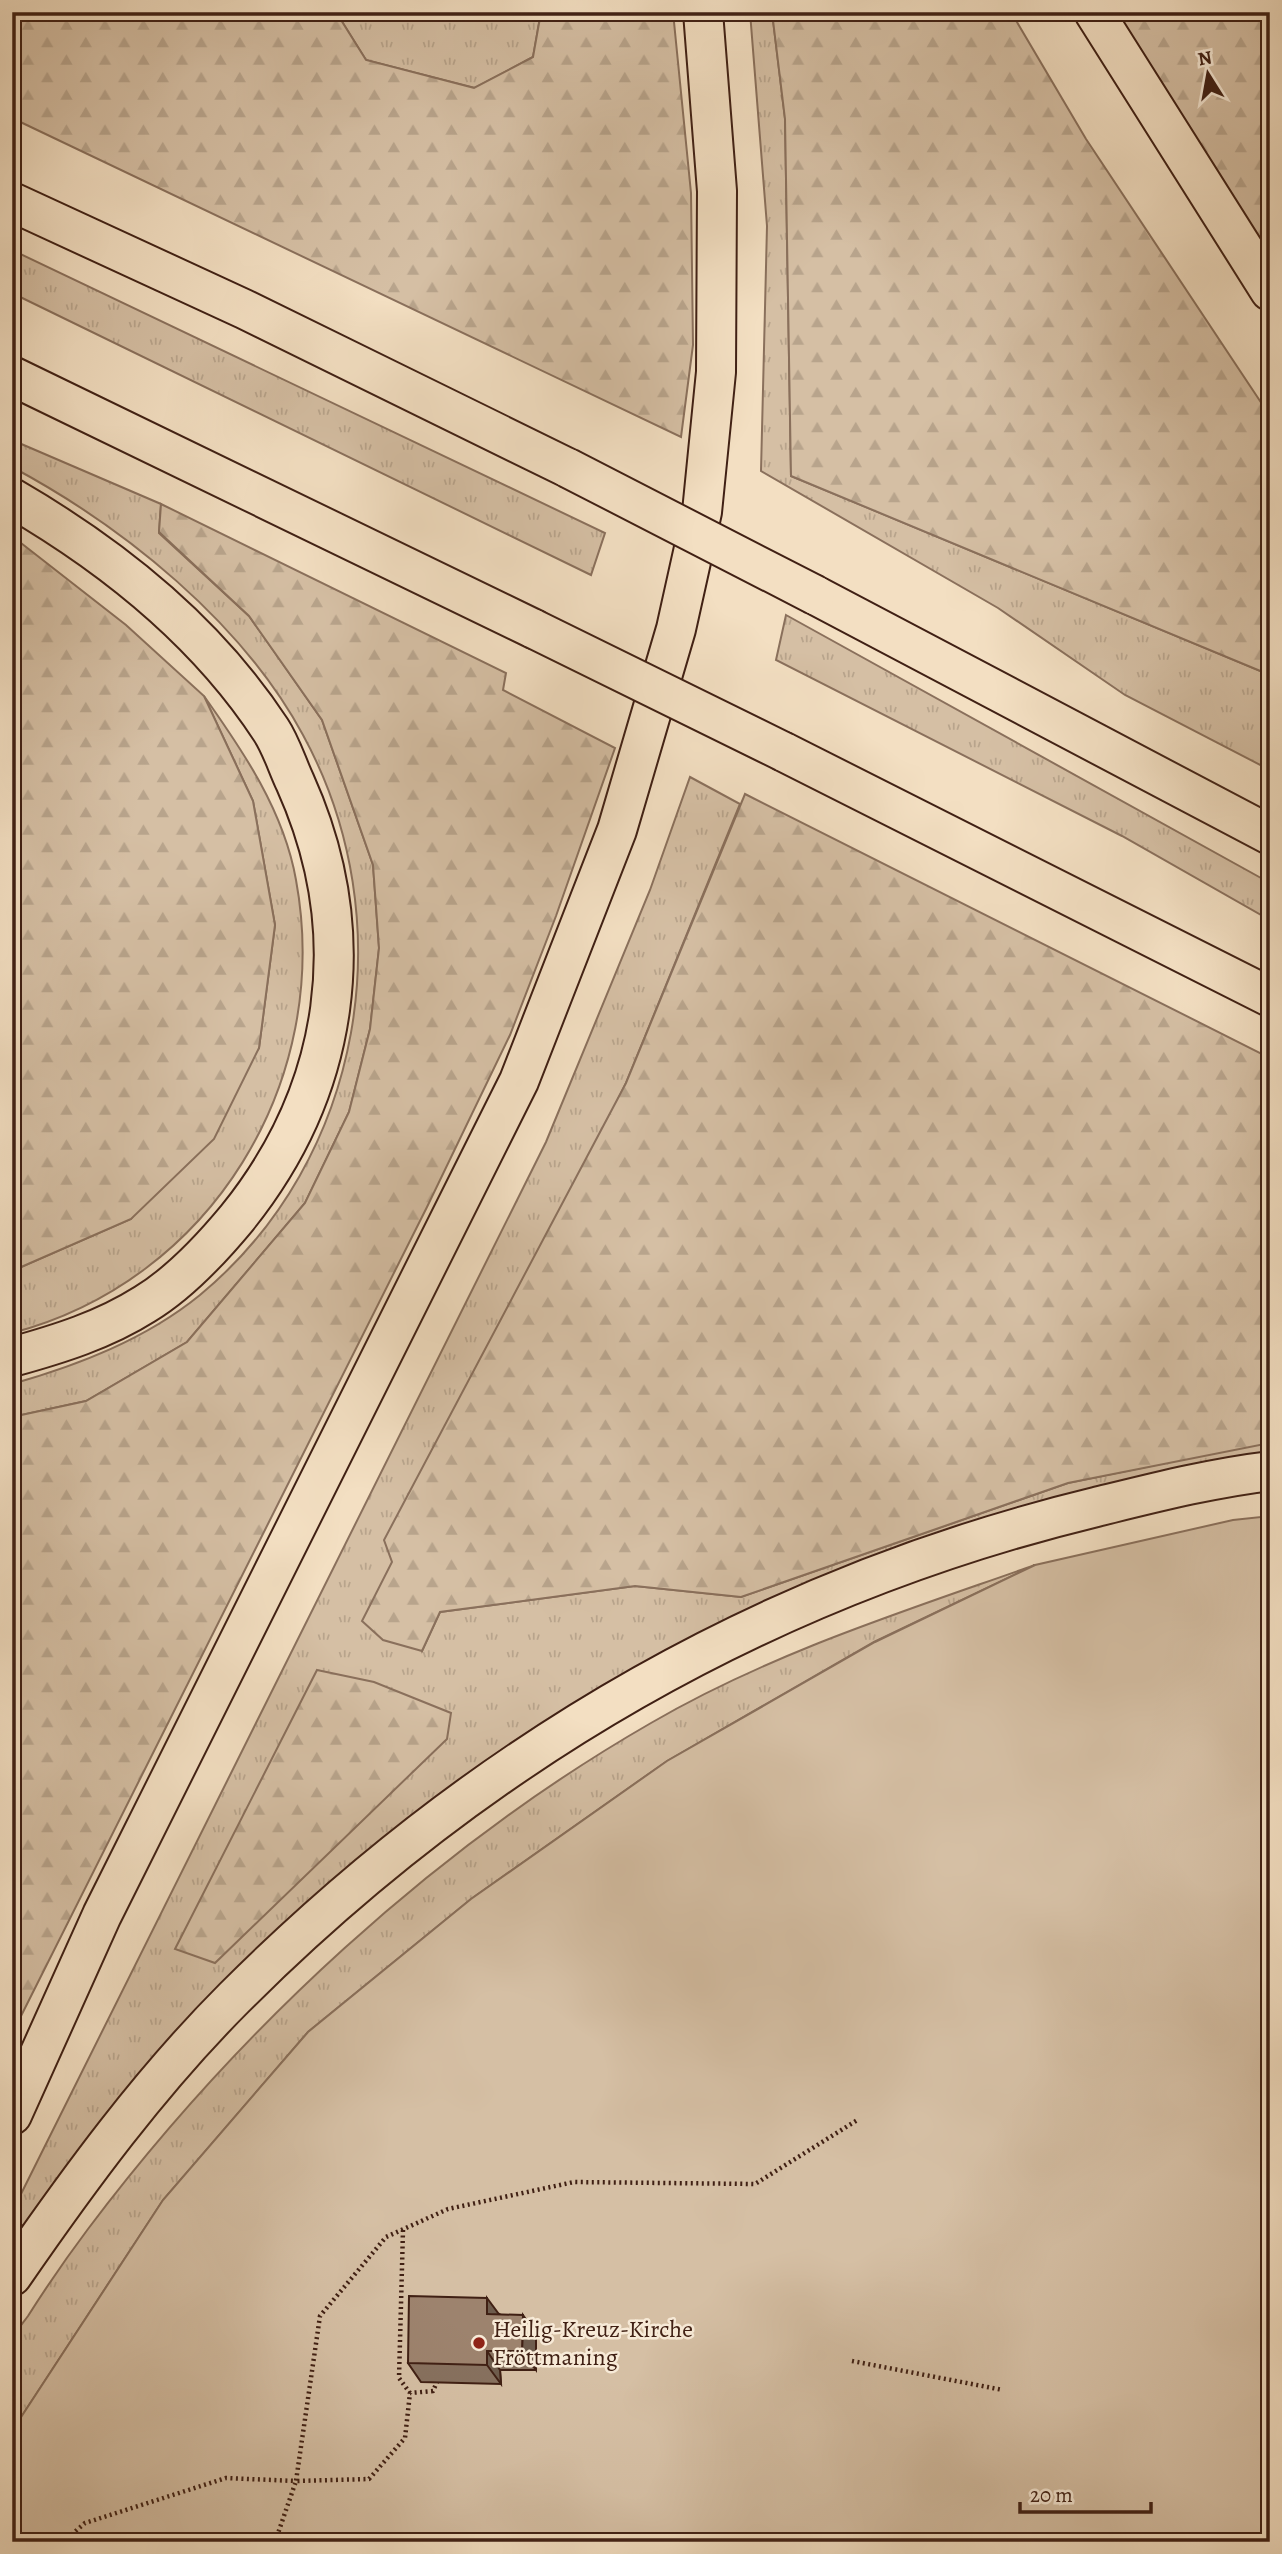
<svg xmlns="http://www.w3.org/2000/svg" width="1282" height="2554" font-family="Alegreya,serif">
<style>
.grass{fill:url(#grass-tufts);stroke:#8a705c;stroke-width:2}
.forest{fill:url(#forest-firs);stroke:#8a705c;stroke-width:2}
.park{fill:#d5bfa4;stroke:#8a705c;stroke-width:2}
.lines{fill:none;stroke-linecap:round;stroke-linejoin:round}
.highway-casing{stroke:#402014;stroke-width:42}
.path{stroke:#402014;stroke-width:4.5;stroke-dasharray:2 3.5;stroke-linecap:butt}
.highway{stroke:#f3dfc2;stroke-width:38}
.highway-bridge-casing{stroke:#402014;stroke-width:42;stroke-linecap:butt}
.highway-bridge{stroke:#f3dfc2;stroke-width:38}
.wall{fill:#87715f;stroke:#402014;stroke-width:2}
.shaded-wall{fill:#6e5c4d;stroke:#402014;stroke-width:2}
.building{fill:#9d836e;stroke:#402014;stroke-width:2}
.poi-dot{fill:#8f2418;stroke:#f7ead7;stroke-width:2.5}
.labels{text-anchor:middle;dominant-baseline:central;stroke-width:5;stroke-linejoin:round;paint-order:stroke}
.poi-label{font-size:24px;fill:#402014;stroke:#f7ead7;text-anchor:start}
</style>
<defs>
<pattern id="grass-tufts" width="24" height="20" patternUnits="userSpaceOnUse" patternTransform="scale(1.75)"><rect width="24" height="20" fill="#d5bfa4"/><path d="M3 7l-1-3M5 7V3M7 7l1-3M15 17l-1-3M17 17v-4M19 17l1-3" fill="none" stroke="#b8a48c"/></pattern>
<pattern id="forest-firs" width="22" height="20" patternUnits="userSpaceOnUse" patternTransform="scale(1.75)"><rect width="22" height="20" fill="#d5bfa4"/><path d="M5 1l3.5 6h-7zM16 11l3.5 6h-7z" fill="#b8a48c"/></pattern>
</defs>
<rect width="100%" height="100%" fill="#f3dfc2"/>
<filter id="stains"><feTurbulence type="fractalNoise" baseFrequency=".00286" numOctaves="4"/><feColorMatrix values="0 0 0 0 .2 0 0 0 0 .09 0 0 0 0 .02 0 0 0 .5 -.17"/></filter>
<radialGradient id="worn" r=".72"><stop offset=".6" stop-color="#630" stop-opacity="0"/><stop offset="1" stop-color="#630" stop-opacity=".3"/></radialGradient>
<path class="grass" d="M336 12H541L533 57 475 88 366 60Z
M750 12H772L785 119 791 476 1270 675V770L1125 695 998 608 761 471 767 226Z
M12 250 605 533 591 575 12 293Z
M12 440 161 504 159 533 249 616 322 720 373 865 379 948 370 1029 349 1112 305 1203 187 1342 86 1401 12 1417V1384C79 1365 146 1339 200 1295 364 1159 404 920 303 735 242 622 124 527 12 467Z
M786 615 1270 883V920L1122 836 776 660Z
M204 696C243 751 284 811 296 880 333 1081 211 1281 12 1333V1271L131 1219 259 1048 275 925 253 801Z
M690 777 740 804 626 1083 392 1562 422 1651 440 1612 635 1586 741 1597 1068 1483 1253 1445 1270 1443V1455L1056 1499 459 1784 30 2225H14L13 2210 546 1142 650 890Z
M1035 1565 874 1642 667 1761 471 1899 308 2032 163 2200 12 2431C12 2412 8 2354 12 2339 15 2332 23 2323 28 2316 47 2286 67 2257 88 2229 237 2031 435 1847 651 1723 771 1653 905 1611 1035 1565Z"/>
<path class="forest" d="M12 12H336L366 60 474 88 533 57 541 12H673L691 193 693 345 681 437 12 118Z
M772 12H1011L1086 139 1270 416V675L791 476 785 119Z
M1117 12H1270V257Z
M161 504 506 673 503 690 615 748 556 916 510 1035 427 1207 12 2034V1417L86 1401 187 1342 305 1203 349 1112 370 1029 379 948 373 865 322 720 249 616 159 532Z
M12 536 126 625 204 696 253 801 275 925 259 1048 214 1139 131 1219 12 1271Z
M745 794 1270 1058V1443L1068 1483 741 1597 635 1586 440 1612 422 1651 383 1640 362 1621 392 1562 384 1540 626 1083Z
M317 1670 374 1682 451 1713 447 1739 215 1963 175 1949Z"/>
<path class="park" d="M1270 1516V2542H12V2431L163 2200 308 2032 471 1899 667 1761 875 1642 1035 1565 1233 1520Z"/>
<g class="lines">
<defs>
<path id="highway" d="M1094 12 1270 291
M12 202 244 309 568 468
M12 376 534 629
M12 498C112 556 207 632 271 730 281 745 287 765 295 782 363 933 340 1090 237 1218 213 1247 178 1284 145 1304 104 1330 59 1344 12 1357
M815 595 1270 835
M784 752 1270 997
M12 2115 102 1915 519 1081 617 830 676 629 702 512 716 372 717 191 703 12
M12 2276C79 2179 150 2082 234 1998 476 1756 762 1588 1096 1507 1153 1493 1211 1478 1270 1471"/>
</defs>
<use href="#highway" class="highway-casing"/>
<path class="path" d="M403 2230 399 2378 410 2393
M852 2361 1003 2390
M63 2542 85 2523 226 2478 296 2481 320 2316 386 2237 448 2209 574 2182 755 2184 859 2119
M275 2542 296 2481 369 2479 405 2438 410 2393 433 2391 437 2382"/>
<use href="#highway" class="highway"/>
<defs>
<path id="highway-bridge" d="M568 468 815 595
M534 629 784 752"/>
</defs>
<use href="#highway-bridge" class="highway-bridge-casing"/>
<use href="#highway-bridge" class="highway-bridge"/>
</g>
<path class="wall" d="M499 2314 536 2334V2370H500L501 2384 421 2382 408 2363Z"/>
<path class="shaded-wall" d="M487 2298 501 2317 487 2314Z
M523 2315 536 2334V2370L522 2351Z
M487 2351 500 2370 501 2384 487 2365Z"/>
<path class="building" d="M409 2296 487 2298V2314L523 2315 522 2351H487V2365L408 2363Z"/>
<circle class="poi-dot" cx="479" cy="2343" r="7"/>
<g class="labels">
<g class="poi-label">
<text x="493" y="2329">Heilig-Kreuz-Kirche<tspan x="493" dy="28">Fröttmaning</tspan></text>
</g>
</g>
<rect width="1282" height="2554" fill="none" stroke="#f3dfc2" stroke-width="42"/>
<rect x="14" y="14" width="1254" height="2526" fill="none" stroke="#402014" stroke-width="3.5"/>
<rect x="21" y="21" width="1240" height="2512" fill="none" stroke="#402014" stroke-width="2"/>
<g transform="translate(1208 74) rotate(349)" stroke="#f7ead7" stroke-width="5" paint-order="stroke">
<path d="M0-5L12 26L0 18L-12 26Z" fill="#402014"/>
<text y="-10" font-size="19" font-weight="bold" text-anchor="middle" fill="#402014">N</text>
</g>
<path d="M1020 2502v10h131v-10" fill="none" stroke="#402014" stroke-width="3.5"/>
<text x="1030" y="2502" font-size="21" fill="#402014" stroke="#f7ead7" stroke-width="5" paint-order="stroke">20 m</text>
<rect width="100%" height="100%" filter="url(#stains)"/>
<rect width="100%" height="100%" fill="url(#worn)"/>
</svg>
